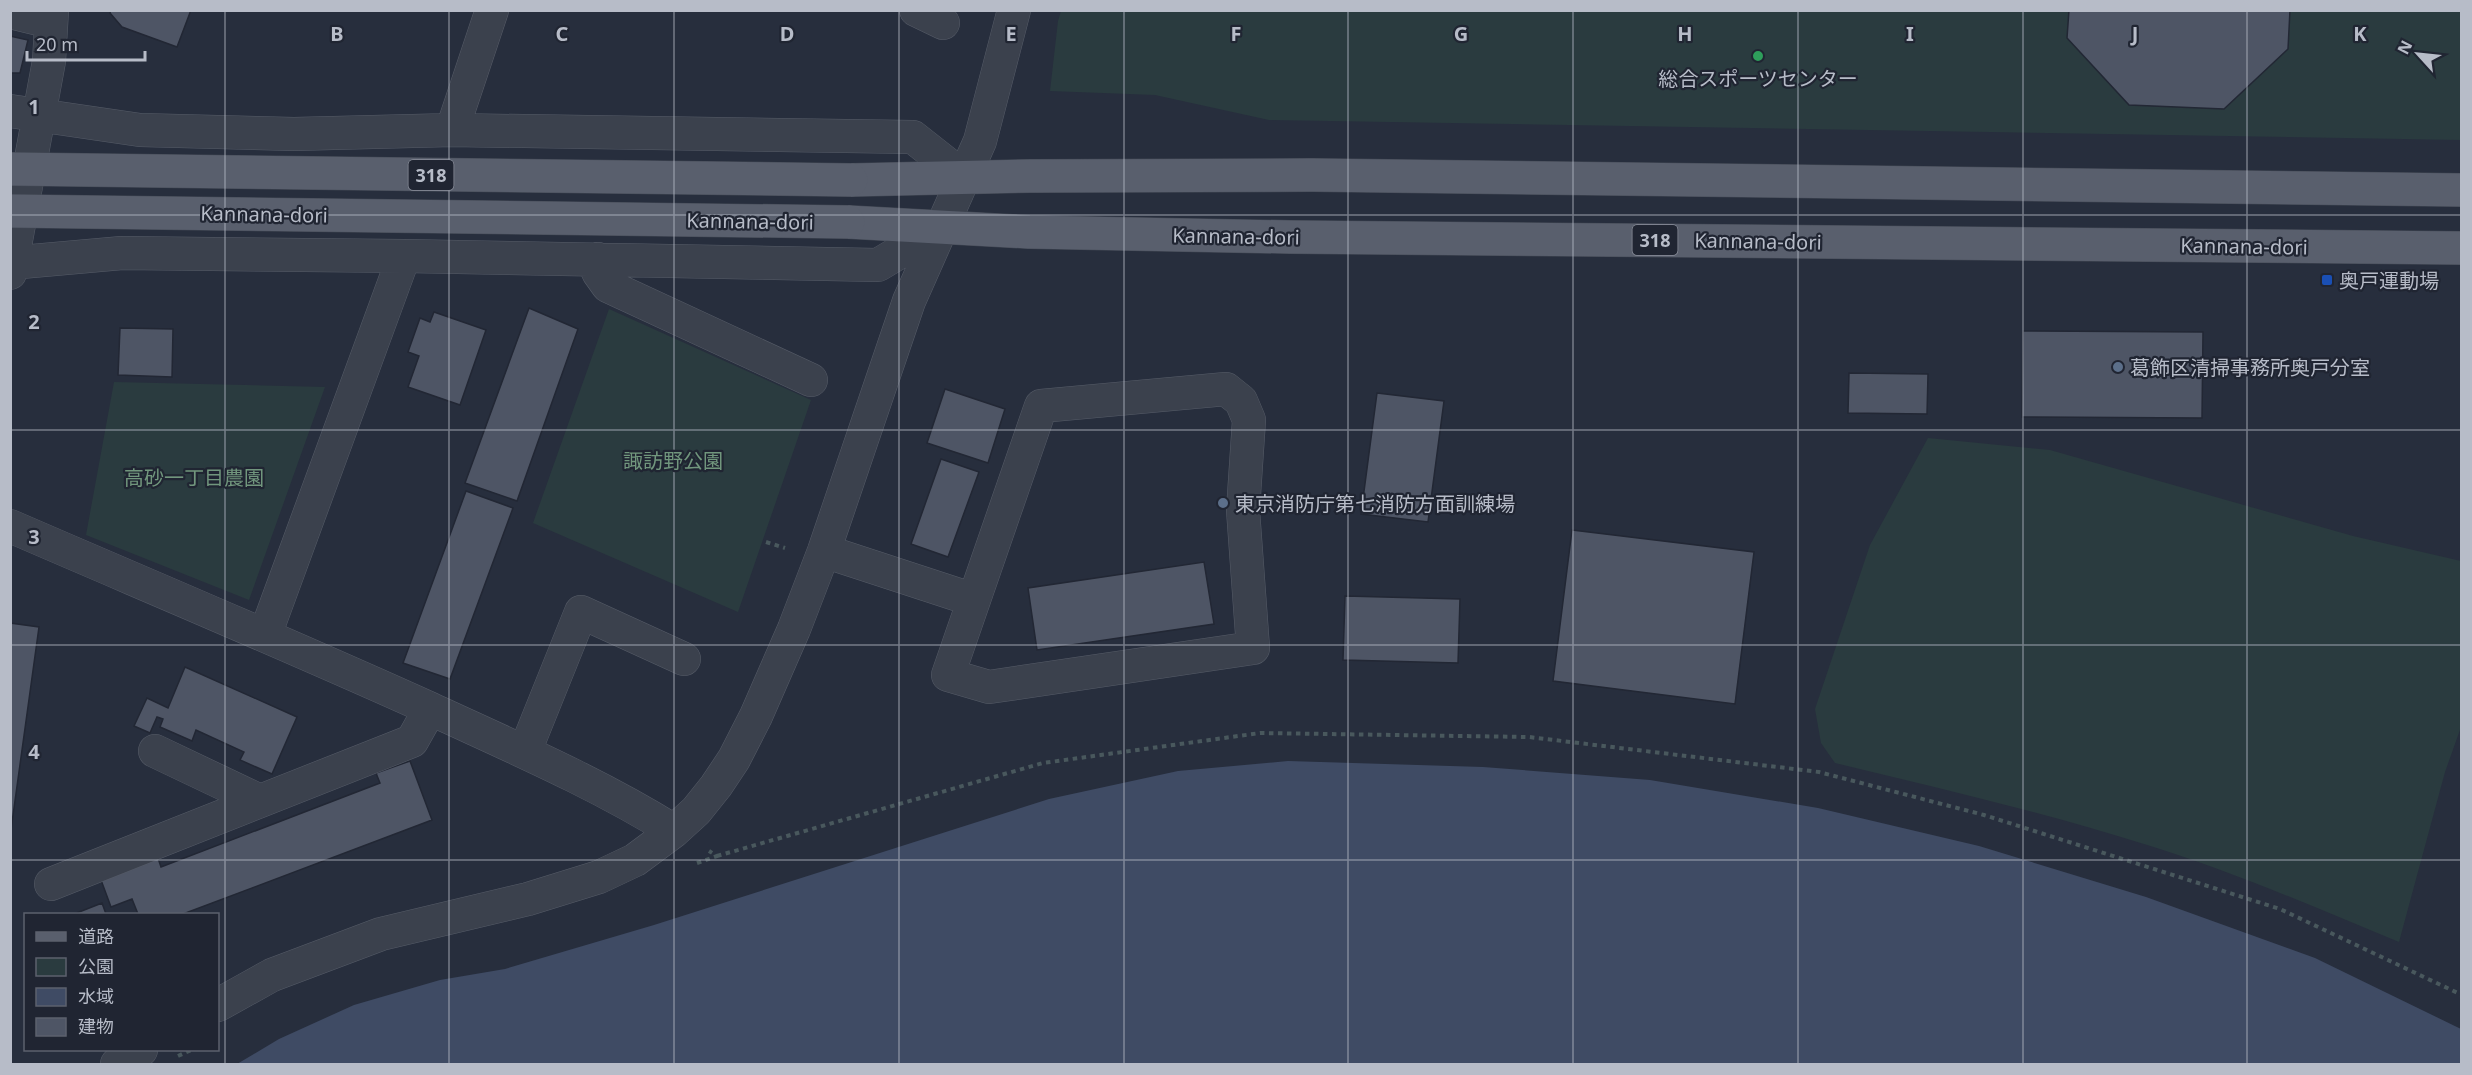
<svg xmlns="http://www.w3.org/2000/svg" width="2472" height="1075" font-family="'Noto Sans','Noto Sans JP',sans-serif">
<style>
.green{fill:#2a3b3f}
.water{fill:#3f4b64}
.building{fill:#4e5565;stroke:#222734;stroke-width:1.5}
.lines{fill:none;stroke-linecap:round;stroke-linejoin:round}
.minor-casing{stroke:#565c68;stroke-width:34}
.major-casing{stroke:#444a56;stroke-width:34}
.path{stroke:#49585d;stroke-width:4;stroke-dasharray:4.5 4.5;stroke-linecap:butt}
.minor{stroke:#3b414d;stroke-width:33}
.major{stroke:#595f6d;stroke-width:33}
.major-bridge-casing{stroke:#444a56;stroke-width:34;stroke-linecap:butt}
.major-bridge{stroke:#595f6d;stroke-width:33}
.grid{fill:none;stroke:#b7bcc8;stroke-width:1.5;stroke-opacity:0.55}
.leisure-dot{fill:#2e9e5b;stroke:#202532;stroke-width:2}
.transit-dot{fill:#1a4fb4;stroke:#202532;stroke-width:2}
.service-dot{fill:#5c6f8a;stroke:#202532;stroke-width:2}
.labels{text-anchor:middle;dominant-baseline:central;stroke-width:4.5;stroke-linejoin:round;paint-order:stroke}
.shield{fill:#202532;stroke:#8a8f9b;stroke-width:1.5}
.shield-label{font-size:18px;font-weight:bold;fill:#b7bcc8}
.poi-label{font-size:20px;fill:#b7bcc8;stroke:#202532;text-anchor:start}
.street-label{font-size:20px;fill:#b7bcc8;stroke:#202532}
.park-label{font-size:20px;fill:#71967d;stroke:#202532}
.grid-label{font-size:20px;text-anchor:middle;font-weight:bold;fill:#b7bcc8;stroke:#202532;stroke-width:4.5;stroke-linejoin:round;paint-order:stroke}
</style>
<rect width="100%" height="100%" fill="#272e3d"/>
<path class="green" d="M1061 11H2461V140L1269 120 1155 95 1050 91 1058 21Z
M609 309 811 400 738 612 533 523Z
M114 382 325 387 249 600 86 535Z
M1928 438 2050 450 2353 536 2461 561V727L2445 772 2399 942C2315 907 2231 871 2144 844 2042 812 1938 788 1835 763L1821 743 1815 709 1870 545Z"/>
<path class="water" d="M1288 761 1483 767 1650 780 1818 808 1979 846 2146 897 2315 958 2461 1029V1064H237L279 1039 354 1005 440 980 505 969 654 925 1049 799 1178 771Z"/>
<path class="building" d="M111 10H191L177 47 122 27 110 13Z
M2069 10H2290L2288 49 2224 109 2129 105 2067 38Z
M10 36 28 40 20 73H10Z
M529 308 578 329 517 501 465 483Z
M434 312 486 330 460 405 408 387 419 356 408 352 420 318 430 322Z
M120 328 173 329 172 377 118 375Z
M2023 331 2203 332 2202 418 2022 417Z
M1849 373 1928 374 1927 414 1848 413Z
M945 389 1005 409 988 463 927 443Z
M1377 393 1444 401 1428 522 1361 514Z
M941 459 979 472 948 557 911 544Z
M466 491 513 508 450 679 403 663Z
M1572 530 1754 552 1735 704 1553 681Z
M1204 562 1214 624 1037 650 1028 588Z
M1345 596 1460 599 1458 663 1343 660Z
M10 623 39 627 10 837Z
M185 667 297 717 272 774 240 760 244 752 196 730 192 741 160 727 163 719 157 717 150 733 134 726 147 698 168 708Z
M410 761 432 820 183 914H138L132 899 111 907 101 880 158 858 161 867 380 783 376 773Z
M102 903 106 914H74Z"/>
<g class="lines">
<defs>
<path id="minor" d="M916 10 943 23
M10 12 51 22
M10 111 140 130 294 134 452 130 913 137 965 178
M452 130 492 10
M598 259V272L608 286 811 380
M10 263 122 253 404 256 878 265 943 226
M10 273 49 61 52 10
M1226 389 1241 401 1249 420 1243 510 1253 648 989 687 948 675 1041 406Z
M10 526C151 587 292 646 431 709 513 747 597 783 674 831
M824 551 974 600
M265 635 404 256
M155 751 260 801
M525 751 581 612 684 659
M51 884 412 741 430 709
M218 1005 272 975 381 934 528 899 599 877 635 860 674 831 696 811 716 786 734 759 756 716 794 629 824 551 909 301 980 141 1014 10
M117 1064 141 1050"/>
<path id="major" d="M851 180 1031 176 1312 175 2462 190
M848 222 1029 232 1290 237 2462 248"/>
</defs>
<use href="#minor" class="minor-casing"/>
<use href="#major" class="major-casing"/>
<path class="path" d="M766 542 785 548
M717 856 1043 763 1260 733 1529 737 1819 772 1984 815 2280 909 2462 995
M697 863 717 856 709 851
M178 1056 191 1050"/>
<use href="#minor" class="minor"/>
<use href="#major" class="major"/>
<defs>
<path id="major-bridge" d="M10 169 851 180
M10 211 848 222"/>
</defs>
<use href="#major-bridge" class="major-bridge-casing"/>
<use href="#major-bridge" class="major-bridge"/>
</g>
<path class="grid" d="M225 10V1064M449 10V1064M674 10V1064M899 10V1064M1124 10V1064M1348 10V1064M1573 10V1064M1798 10V1064M2023 10V1064M2247 10V1064M10 215H2462M10 430H2462M10 645H2462M10 860H2462"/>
<circle class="leisure-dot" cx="1758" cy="56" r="6"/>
<rect class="transit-dot" x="2321" y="274" width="12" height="12" rx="3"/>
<g class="service-dot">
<circle cx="2118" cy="367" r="6"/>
<circle cx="1223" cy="503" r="6"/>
</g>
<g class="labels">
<g class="shield">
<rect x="408.5" y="160" width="45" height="30" rx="4.5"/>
<rect x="1632.5" y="225" width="45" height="30" rx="4.5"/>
</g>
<g class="shield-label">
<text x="431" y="175">318</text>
<text x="1655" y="240">318</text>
</g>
<g class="poi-label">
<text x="1758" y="78" text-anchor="middle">総合スポーツセンター</text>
<text x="2339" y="280">奥戸運動場</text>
<text x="2130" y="367">葛飾区清掃事務所奥戸分室</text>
<text x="1235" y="503">東京消防庁第七消防方面訓練場</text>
</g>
<g class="street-label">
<text transform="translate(264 214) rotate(1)">Kannana-dori</text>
<text transform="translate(750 221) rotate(1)">Kannana-dori</text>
<text transform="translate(1236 236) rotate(1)">Kannana-dori</text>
<text transform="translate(1758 241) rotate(1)">Kannana-dori</text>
<text transform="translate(2244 246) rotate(1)">Kannana-dori</text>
</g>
<g class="park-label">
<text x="673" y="460">諏訪野公園</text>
<text x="194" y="477">高砂一丁目農園</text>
</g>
</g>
<g class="grid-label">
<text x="337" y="41">B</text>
<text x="562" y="41">C</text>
<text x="787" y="41">D</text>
<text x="1011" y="41">E</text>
<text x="1236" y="41">F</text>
<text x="1461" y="41">G</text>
<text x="1685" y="41">H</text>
<text x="1910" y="41">I</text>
<text x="2135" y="41">J</text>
<text x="2360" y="41">K</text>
<text x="34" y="114">1</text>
<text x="34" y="329">2</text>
<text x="34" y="544">3</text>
<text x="34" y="759">4</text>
</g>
<rect width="2472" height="1075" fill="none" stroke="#b7bcc8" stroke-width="24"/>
<rect x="24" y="913" width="195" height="138" fill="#202532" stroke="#5c616e" stroke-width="1.5"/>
<rect x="36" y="932" width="30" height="9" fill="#595f6d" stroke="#5c616e" stroke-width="1.5"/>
<text x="78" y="943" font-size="18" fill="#b7bcc8">道路</text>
<rect x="36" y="958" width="30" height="18" fill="#2a3b3f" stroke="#5c616e" stroke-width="1.5"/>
<text x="78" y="973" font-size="18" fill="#b7bcc8">公園</text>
<rect x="36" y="988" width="30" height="18" fill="#3f4b64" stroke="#5c616e" stroke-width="1.5"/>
<text x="78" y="1003" font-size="18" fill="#b7bcc8">水域</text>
<rect x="36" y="1018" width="30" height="18" fill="#4e5565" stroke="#5c616e" stroke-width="1.5"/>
<text x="78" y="1033" font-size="18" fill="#b7bcc8">建物</text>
<g transform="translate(2418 54) rotate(297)" stroke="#202532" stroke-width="4.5" paint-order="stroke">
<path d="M0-4.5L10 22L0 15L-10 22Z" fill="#b7bcc8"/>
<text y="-9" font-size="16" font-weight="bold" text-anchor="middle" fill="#b7bcc8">N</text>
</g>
<path d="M27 51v9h118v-9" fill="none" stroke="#b7bcc8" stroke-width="3"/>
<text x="36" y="51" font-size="18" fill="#b7bcc8" stroke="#202532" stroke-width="4.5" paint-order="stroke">20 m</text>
</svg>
